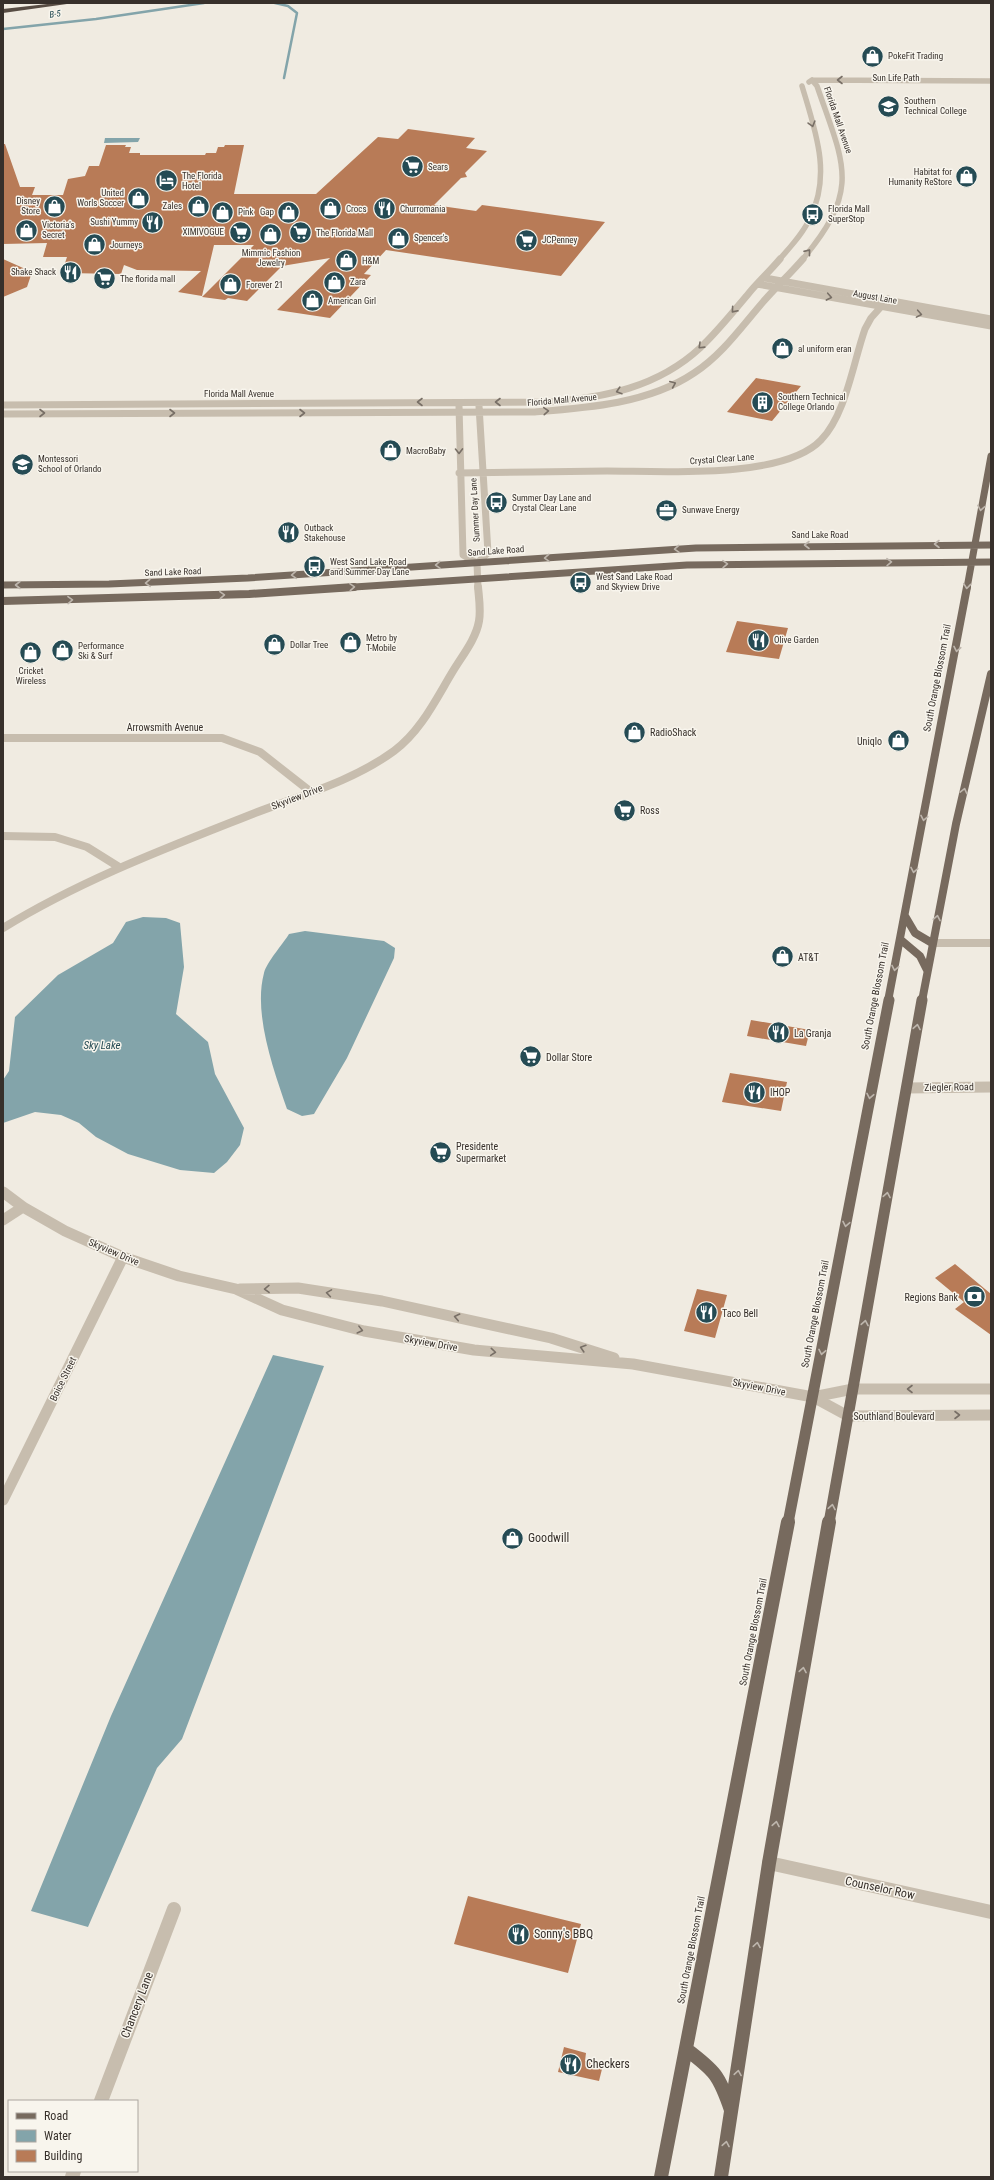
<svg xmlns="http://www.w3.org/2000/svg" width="994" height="2180" font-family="'Roboto Condensed',sans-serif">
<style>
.water{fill:#83a4aa}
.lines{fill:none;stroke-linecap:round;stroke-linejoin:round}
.stream{stroke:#83a4aa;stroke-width:2.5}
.building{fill:#b87b57}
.minor-far4{stroke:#c7bdae;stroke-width:5.5}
.minor-far3{stroke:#c7bdae;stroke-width:7}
.minor-far2{stroke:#c7bdae;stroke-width:8}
.minor-far1{stroke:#c7bdae;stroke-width:11}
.minor{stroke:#c7bdae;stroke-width:14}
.major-far3{stroke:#776a5e;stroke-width:7}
.major-far2{stroke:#776a5e;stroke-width:8}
.major-far1{stroke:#776a5e;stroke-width:11}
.major{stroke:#776a5e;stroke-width:14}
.highway{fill:#574c43;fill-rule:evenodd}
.oneway{stroke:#786f66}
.oneway2{stroke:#beb6ad}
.labels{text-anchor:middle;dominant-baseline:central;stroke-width:3;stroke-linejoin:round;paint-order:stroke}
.far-water-label{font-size:9px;font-style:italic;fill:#254b54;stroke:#f8f5ed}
.far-poi-label{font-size:9px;fill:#37302b;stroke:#f8f5ed;text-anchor:start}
.far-street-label{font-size:9px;fill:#37302b;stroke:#f8f5ed}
.street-label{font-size:10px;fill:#37302b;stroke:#f8f5ed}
.poi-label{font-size:10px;fill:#37302b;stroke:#f8f5ed;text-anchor:start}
.water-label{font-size:11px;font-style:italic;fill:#254b54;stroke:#f8f5ed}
.near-poi-label{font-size:12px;fill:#37302b;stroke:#f8f5ed;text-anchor:start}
.near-street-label{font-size:12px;fill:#37302b;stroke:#f8f5ed}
</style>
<rect width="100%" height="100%" fill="#f0ebe1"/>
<path class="water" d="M105 138H140L138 142 104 143Z
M143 917 166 918 180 923 184 967 176 1014 208 1042 215 1074 244 1128 240 1145 227 1162 214 1173 180 1170 128 1154 96 1137 79 1123 61 1115 35 1112 3 1123V1080L9 1071 15 1017 58 975 113 943 126 922Z
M305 931 384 941 395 948 394 958 347 1058 314 1114 302 1116 287 1109C274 1071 253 1014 264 973 267 962 282 945 289 934Z
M273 1355 324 1366 182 1739 157 1768 88 1927 31 1911 111 1716Z"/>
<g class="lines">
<path class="stream" d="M275 3 288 6 297 13 284 78
M3 29 96 19 204 3"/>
</g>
<path class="building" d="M408 129 475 138 466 148 487 151 465 173 467 177 461 178 434 205 476 211 482 205 605 222 561 276 386 250 364 274 371 275 330 318 277 310 330 258 282 266 247 301 228 298 225 300 202 297 254 245H214L202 296 178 292 201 271 137 270 124 265 121 274 66 273 67 272H62L67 257H43L47 243 3 244V144H5L20 187H35L32 195H63L68 179 85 176 89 166H99L106 145H126L125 147H131L129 153H140V155H205L206 153H216L218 147H224L225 145H244L234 194H316L378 137 398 139Z
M3 259 32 272 27 287 3 297Z
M756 378 801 386 772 421 727 412Z
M737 621 788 628 779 659 726 652Z
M751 1020 810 1030 806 1046 747 1036Z
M730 1073 787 1082 781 1111 722 1102Z
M955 1264 991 1294V1335L955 1309 964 1302 935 1278Z
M697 1289 727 1295 715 1338 684 1331Z
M468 1896 581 1924 568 1973 454 1944Z
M564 2047 586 2053 585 2061 603 2065 599 2081 558 2072Z"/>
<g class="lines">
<path class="minor-far4" d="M809 82 812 80 991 81
M779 260C790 247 803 234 810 218 832 174 815 130 802 86
M802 260C862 189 844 165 817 86L812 80"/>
<path class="minor-far3" d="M765 278 991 319
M757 284 991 326
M3 405 548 402C604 398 658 387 700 348 718 331 733 312 749 293 759 281 770 271 780 259
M459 406 463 555 477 563
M3 414 533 412C586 408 648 404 694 373 722 355 742 326 763 302 776 287 790 274 803 259
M459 473C508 472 558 472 607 471 660 471 783 480 821 440 846 414 853 363 865 329L871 318 888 299
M477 563 488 553 479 406
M477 563 478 588"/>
<path class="minor-far2" d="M3 738H222L260 752 311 792
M3 836 55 837 87 847 119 867
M3 928C83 879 169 847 255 813 302 795 353 781 394 751 421 731 436 699 453 671 462 656 476 639 479 621 481 610 479 598 478 587
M932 943H991"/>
<path class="minor-far1" d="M907 1088 991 1087
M3 1192 23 1207 65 1231 123 1257 179 1276 236 1289 282 1310 364 1331 474 1350 633 1364 813 1397 848 1416 991 1415
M3 1220 23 1207
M240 1289 298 1288 382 1301 551 1338 614 1358
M813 1397 853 1389H991
M3 1500 123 1257"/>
<path class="minor" d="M769 1863 991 1912
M101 2101 174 1909
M72 2177 74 2171"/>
<path class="major-far3" d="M3 585 109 584 248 578 696 548 991 545
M339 588 687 565 991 562
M967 588 991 456"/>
<path class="major-far2" d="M3 601 249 594 354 587
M905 916 915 933 932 943
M901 940 920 956 927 970
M888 1001 967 587
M922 1001 956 824 991 674"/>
<path class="major-far1" d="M788 1523 889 1000
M829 1523 922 1000"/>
<path class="major" d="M686 2049C715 2071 719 2075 731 2110
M661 2177 788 1522
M721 2177 769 1863 829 1522"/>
<path class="highway" d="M56 3H74L3 13V9Z"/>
</g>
<defs><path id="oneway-chevron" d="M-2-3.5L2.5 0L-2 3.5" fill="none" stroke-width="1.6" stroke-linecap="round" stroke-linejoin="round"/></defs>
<g class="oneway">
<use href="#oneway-chevron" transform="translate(840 80) rotate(-180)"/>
<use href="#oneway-chevron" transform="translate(812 124) rotate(74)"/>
<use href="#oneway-chevron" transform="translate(808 252) rotate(-51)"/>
<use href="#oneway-chevron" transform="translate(829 297) rotate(11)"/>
<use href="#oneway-chevron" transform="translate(734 310) rotate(131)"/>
<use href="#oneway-chevron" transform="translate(919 314) rotate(10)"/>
<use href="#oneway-chevron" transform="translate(701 346) rotate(136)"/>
<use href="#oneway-chevron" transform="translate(673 384) rotate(-23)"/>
<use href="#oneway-chevron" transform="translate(619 391) rotate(163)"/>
<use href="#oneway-chevron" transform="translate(420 402) rotate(180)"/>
<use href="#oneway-chevron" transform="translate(498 402) rotate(180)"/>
<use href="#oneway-chevron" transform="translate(546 411) rotate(-4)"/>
<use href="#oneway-chevron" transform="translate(42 413)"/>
<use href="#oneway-chevron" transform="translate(172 413)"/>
<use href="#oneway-chevron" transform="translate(302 413)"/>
<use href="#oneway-chevron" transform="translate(459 451) rotate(89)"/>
<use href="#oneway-chevron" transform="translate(267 1289) rotate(179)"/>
<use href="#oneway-chevron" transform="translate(329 1293) rotate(-171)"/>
<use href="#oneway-chevron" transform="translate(457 1317) rotate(-168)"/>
<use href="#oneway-chevron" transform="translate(360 1330) rotate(14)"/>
<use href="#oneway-chevron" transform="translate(583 1348) rotate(-163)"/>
<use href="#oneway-chevron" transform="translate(493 1352) rotate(5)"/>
<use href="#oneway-chevron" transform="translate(910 1389) rotate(180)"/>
<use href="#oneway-chevron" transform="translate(957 1415)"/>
</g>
<g class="oneway2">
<use href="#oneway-chevron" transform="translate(981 508) rotate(100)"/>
<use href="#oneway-chevron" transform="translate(937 544) rotate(180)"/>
<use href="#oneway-chevron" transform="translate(807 545) rotate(180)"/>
<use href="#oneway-chevron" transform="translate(677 549) rotate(177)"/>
<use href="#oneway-chevron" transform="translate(547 558) rotate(176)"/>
<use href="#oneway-chevron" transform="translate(889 562) rotate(-1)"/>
<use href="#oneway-chevron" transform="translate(725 564) rotate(-1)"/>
<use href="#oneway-chevron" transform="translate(438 565) rotate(176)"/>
<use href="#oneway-chevron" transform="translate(294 575) rotate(176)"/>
<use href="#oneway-chevron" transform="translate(148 583) rotate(178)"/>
<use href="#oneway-chevron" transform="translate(18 585) rotate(180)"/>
<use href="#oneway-chevron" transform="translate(967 586) rotate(96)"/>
<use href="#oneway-chevron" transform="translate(352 587) rotate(-4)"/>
<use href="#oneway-chevron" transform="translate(222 595) rotate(-3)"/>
<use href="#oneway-chevron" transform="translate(70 600) rotate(-1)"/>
<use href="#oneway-chevron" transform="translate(957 649) rotate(101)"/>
<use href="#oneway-chevron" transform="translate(964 791) rotate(-76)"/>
<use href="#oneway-chevron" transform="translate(924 818) rotate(101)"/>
<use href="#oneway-chevron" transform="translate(914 870) rotate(101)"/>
<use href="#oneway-chevron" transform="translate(937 918) rotate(-79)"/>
<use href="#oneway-chevron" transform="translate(895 968) rotate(101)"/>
<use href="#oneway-chevron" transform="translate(917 1027) rotate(-80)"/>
<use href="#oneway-chevron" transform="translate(870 1096) rotate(101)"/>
<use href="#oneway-chevron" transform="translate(887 1195) rotate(-80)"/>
<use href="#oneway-chevron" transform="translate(846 1224) rotate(101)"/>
<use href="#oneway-chevron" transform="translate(865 1323) rotate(-80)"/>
<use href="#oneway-chevron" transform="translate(822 1352) rotate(101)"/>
<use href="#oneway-chevron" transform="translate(832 1507) rotate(-80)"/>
<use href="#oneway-chevron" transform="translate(803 1670) rotate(-80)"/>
<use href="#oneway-chevron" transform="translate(776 1824) rotate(-80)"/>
<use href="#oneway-chevron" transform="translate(757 1945) rotate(-81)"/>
<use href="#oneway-chevron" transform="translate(738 2073) rotate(-81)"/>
<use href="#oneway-chevron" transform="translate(726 2144) rotate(-80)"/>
</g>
<defs>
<symbol id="shop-disc" viewBox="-11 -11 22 22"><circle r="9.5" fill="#254b54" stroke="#f8f5ed"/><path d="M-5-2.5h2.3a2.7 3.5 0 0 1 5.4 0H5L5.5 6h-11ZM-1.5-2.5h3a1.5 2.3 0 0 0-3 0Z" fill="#fff"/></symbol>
<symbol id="university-disc" viewBox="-11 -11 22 22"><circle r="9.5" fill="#254b54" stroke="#f8f5ed"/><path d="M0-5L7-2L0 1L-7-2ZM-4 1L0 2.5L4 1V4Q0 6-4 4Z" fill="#fff"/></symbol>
<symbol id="supermarket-disc" viewBox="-11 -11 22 22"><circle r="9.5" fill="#254b54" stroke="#f8f5ed"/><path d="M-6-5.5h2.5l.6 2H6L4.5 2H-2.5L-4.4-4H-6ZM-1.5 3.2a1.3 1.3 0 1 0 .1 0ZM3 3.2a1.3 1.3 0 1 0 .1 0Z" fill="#fff"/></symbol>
<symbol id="hotel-disc" viewBox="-11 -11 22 22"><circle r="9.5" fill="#254b54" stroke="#f8f5ed"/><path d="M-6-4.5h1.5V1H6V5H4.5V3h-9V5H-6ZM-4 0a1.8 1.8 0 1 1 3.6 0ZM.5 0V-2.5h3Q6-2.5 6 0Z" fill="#fff"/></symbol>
<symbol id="restaurant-disc" viewBox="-11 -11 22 22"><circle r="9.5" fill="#254b54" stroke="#f8f5ed"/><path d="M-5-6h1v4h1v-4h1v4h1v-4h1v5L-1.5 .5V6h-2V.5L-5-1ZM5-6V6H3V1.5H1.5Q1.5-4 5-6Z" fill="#fff"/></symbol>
<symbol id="bus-disc" viewBox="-11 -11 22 22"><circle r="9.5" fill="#254b54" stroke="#f8f5ed"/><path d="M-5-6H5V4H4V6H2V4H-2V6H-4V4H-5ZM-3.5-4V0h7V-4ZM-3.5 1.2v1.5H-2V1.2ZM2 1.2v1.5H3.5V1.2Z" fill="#fff"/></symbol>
<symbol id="building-disc" viewBox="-11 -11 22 22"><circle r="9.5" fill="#254b54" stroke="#f8f5ed"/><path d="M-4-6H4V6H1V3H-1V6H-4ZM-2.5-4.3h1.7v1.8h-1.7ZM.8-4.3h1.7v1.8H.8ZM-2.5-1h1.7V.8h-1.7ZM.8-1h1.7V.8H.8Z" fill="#fff"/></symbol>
<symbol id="school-disc" viewBox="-11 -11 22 22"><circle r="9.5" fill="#254b54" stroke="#f8f5ed"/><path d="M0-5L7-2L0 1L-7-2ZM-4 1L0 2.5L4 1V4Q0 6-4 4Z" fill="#fff"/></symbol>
<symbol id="office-disc" viewBox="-11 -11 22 22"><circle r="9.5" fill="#254b54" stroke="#f8f5ed"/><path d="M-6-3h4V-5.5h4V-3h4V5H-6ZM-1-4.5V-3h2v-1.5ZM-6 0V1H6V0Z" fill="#fff"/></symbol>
<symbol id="bank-disc" viewBox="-11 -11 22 22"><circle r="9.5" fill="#254b54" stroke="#f8f5ed"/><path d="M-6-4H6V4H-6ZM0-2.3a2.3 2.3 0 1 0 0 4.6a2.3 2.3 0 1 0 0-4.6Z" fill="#fff"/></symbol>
</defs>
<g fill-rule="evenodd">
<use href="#shop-disc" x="860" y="44" width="25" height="25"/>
<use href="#university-disc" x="876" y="94" width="25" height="25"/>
<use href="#supermarket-disc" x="400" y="154" width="25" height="25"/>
<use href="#shop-disc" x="954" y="164" width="25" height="25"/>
<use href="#hotel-disc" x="154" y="168" width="25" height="25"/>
<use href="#shop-disc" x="126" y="186" width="25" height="25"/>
<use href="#shop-disc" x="42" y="194" width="25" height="25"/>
<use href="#shop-disc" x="186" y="194" width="25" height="25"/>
<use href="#shop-disc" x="318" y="196" width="25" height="25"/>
<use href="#restaurant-disc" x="372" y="196" width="25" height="25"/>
<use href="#shop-disc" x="210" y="200" width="25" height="25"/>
<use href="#shop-disc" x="276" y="200" width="25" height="25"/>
<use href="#bus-disc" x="800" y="202" width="25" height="25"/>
<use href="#restaurant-disc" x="140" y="210" width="25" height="25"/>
<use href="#shop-disc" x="14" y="218" width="25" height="25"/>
<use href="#supermarket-disc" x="228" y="220" width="25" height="25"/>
<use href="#supermarket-disc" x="288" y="220" width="25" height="25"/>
<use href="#shop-disc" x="258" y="222" width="25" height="25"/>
<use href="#shop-disc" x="386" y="226" width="25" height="25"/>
<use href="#supermarket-disc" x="514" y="228" width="25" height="25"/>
<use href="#shop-disc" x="82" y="232" width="25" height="25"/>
<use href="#shop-disc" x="334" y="248" width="25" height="25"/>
<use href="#restaurant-disc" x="58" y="260" width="25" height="25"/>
<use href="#supermarket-disc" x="92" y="266" width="25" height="25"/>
<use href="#shop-disc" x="322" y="270" width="25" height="25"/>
<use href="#shop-disc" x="218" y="272" width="25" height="25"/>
<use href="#shop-disc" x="300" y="288" width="25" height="25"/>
<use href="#shop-disc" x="770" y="336" width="25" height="25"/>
<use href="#building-disc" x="750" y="390" width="25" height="25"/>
<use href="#shop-disc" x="378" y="438" width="25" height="25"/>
<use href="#school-disc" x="10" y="452" width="25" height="25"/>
<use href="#bus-disc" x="484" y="490" width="25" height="25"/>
<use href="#office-disc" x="654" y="498" width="25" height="25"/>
<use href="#restaurant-disc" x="276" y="520" width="25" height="25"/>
<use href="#bus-disc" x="302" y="554" width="25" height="25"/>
<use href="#bus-disc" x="568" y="570" width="25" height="25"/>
<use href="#restaurant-disc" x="746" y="628" width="25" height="25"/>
<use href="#shop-disc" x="338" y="630" width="25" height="25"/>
<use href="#shop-disc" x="262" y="632" width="25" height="25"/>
<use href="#shop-disc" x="50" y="638" width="25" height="25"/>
<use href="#shop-disc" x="18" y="640" width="25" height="25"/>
<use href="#shop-disc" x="622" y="720" width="25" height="25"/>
<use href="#shop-disc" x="886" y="728" width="25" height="25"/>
<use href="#supermarket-disc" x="612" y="798" width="25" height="25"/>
<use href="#shop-disc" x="770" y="944" width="25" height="25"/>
<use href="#restaurant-disc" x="766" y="1020" width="25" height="25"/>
<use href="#supermarket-disc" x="518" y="1044" width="25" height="25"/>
<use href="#restaurant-disc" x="742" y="1080" width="25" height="25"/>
<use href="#supermarket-disc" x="428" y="1140" width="25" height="25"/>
<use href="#bank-disc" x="962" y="1284" width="25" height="25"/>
<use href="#restaurant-disc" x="694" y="1300" width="25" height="25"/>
<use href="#shop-disc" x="500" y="1526" width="25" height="25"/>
<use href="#restaurant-disc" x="506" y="1922" width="25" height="25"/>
<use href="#restaurant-disc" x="558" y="2052" width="25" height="25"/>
</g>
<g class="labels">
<g class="far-water-label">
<text transform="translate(55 14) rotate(-7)">B-5</text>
</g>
<g class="far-poi-label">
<text x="888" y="56">PokeFit Trading</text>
<text x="904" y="101">Southern<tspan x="904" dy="10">Technical College</tspan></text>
<text x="428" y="167">Sears</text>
<text x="952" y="172" text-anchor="end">Habitat for<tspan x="952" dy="10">Humanity ReStore</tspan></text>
<text x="182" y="176">The Florida<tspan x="182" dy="10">Hotel</tspan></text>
<text x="124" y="193" text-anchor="end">United<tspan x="124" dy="10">Worls Soccer</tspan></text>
<text x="40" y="201" text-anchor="end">Disney<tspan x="40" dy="10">Store</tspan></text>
<text x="182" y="206" text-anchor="end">Zales</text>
<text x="346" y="209">Crocs</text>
<text x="400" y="209">Churromania</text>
<text x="828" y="209">Florida Mall<tspan x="828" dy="10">SuperStop</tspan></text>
<text x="238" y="212">Pink</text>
<text x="274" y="212" text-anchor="end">Gap</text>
<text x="138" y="222" text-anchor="end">Sushi Yummy</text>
<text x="42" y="225">Victoria's<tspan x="42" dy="10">Secret</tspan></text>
<text x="224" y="232" text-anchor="end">XIMIVOGUE</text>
<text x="316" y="233">The Florida Mall</text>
<text x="414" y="238">Spencer's</text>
<text x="542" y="240">JCPenney</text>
<text x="110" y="245">Journeys</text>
<text x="271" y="253" text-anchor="middle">Mimmic Fashion<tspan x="271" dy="10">Jewelry</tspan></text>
<text x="362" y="261">H&amp;M</text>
<text x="56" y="272" text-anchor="end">Shake Shack</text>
<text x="120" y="279">The florida mall</text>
<text x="350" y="282">Zara</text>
<text x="246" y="285">Forever 21</text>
<text x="328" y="301">American Girl</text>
<text x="798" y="349">al uniform eran</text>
<text x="778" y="397">Southern Technical<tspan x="778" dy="10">College Orlando</tspan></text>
<text x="406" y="451">MacroBaby</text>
<text x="38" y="459">Montessori<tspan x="38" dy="10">School of Orlando</tspan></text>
<text x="512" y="498">Summer Day Lane and<tspan x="512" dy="10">Crystal Clear Lane</tspan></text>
<text x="682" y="510">Sunwave Energy</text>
<text x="304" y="528">Outback<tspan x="304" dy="10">Stakehouse</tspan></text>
<text x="330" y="562">West Sand Lake Road<tspan x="330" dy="10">and Summer Day Lane</tspan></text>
<text x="596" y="577">West Sand Lake Road<tspan x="596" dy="10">and Skyview Drive</tspan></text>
<text x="366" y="638">Metro by<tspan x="366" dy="10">T-Mobile</tspan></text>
<text x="774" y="640">Olive Garden</text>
<text x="290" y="645">Dollar Tree</text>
<text x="78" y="646">Performance<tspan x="78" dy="10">Ski &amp; Surf</tspan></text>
<text x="31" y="671" text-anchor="middle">Cricket<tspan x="31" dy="10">Wireless</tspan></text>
</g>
<g class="far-street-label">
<text x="896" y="78">Sun Life Path</text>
<text transform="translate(838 120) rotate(71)">Florida Mall Avenue</text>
<text transform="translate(875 297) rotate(10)">August Lane</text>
<text x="239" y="394">Florida Mall Avenue</text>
<text transform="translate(562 400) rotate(-5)">Florida Mall Avenue</text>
<text transform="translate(722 459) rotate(-4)">Crystal Clear Lane</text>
<text transform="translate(475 510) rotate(-93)">Summer Day Lane</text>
<text x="820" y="535">Sand Lake Road</text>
<text transform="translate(496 551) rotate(-4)">Sand Lake Road</text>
<text transform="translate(173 572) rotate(-2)">Sand Lake Road</text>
</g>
<g class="street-label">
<text transform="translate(937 678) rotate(-79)">South Orange Blossom Trail</text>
<text x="165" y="727">Arrowsmith Avenue</text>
<text transform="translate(297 797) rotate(-21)">Skyview Drive</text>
<text transform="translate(875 996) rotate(-79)">South Orange Blossom Trail</text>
<text transform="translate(949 1087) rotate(-1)">Ziegler Road</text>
<text transform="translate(114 1252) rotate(23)">Skyview Drive</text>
<text transform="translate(815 1314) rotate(-79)">South Orange Blossom Trail</text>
<text transform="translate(431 1343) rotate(10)">Skyview Drive</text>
<text transform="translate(63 1379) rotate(-64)">Boice Street</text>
<text transform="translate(759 1387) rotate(11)">Skyview Drive</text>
<text x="894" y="1416">Southland Boulevard</text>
<text transform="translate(753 1632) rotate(-79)">South Orange Blossom Trail</text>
<text transform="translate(691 1950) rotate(-79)">South Orange Blossom Trail</text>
</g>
<g class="poi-label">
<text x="650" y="732">RadioShack</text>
<text x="882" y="741" text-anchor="end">Uniqlo</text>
<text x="640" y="810">Ross</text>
<text x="798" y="957">AT&amp;T</text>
<text x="794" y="1033">La Granja</text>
<text x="546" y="1057">Dollar Store</text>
<text x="770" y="1092">IHOP</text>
<text x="456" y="1146">Presidente<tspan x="456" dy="12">Supermarket</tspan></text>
<text x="958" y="1297" text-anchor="end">Regions Bank</text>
<text x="722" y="1313">Taco Bell</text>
</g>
<g class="water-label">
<text x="102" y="1045">Sky Lake</text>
</g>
<g class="near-poi-label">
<text x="528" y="1538">Goodwill</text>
<text x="534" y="1934">Sonny's BBQ</text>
<text x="586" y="2064">Checkers</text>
</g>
<g class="near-street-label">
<text transform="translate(880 1888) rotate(12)">Counselor Row</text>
<text transform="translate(137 2005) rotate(-69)">Chancery Lane</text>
</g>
</g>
<rect width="994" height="2180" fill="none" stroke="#37302b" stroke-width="8"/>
<rect x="8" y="2100" width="130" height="72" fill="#f8f5ed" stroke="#aba69f"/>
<rect x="16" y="2113" width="20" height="6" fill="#776a5e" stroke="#aba69f"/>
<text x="44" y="2120" font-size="12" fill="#37302b">Road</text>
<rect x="16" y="2130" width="20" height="12" fill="#83a4aa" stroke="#aba69f"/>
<text x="44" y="2140" font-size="12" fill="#37302b">Water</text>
<rect x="16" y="2150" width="20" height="12" fill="#b87b57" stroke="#aba69f"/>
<text x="44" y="2160" font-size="12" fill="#37302b">Building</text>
</svg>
